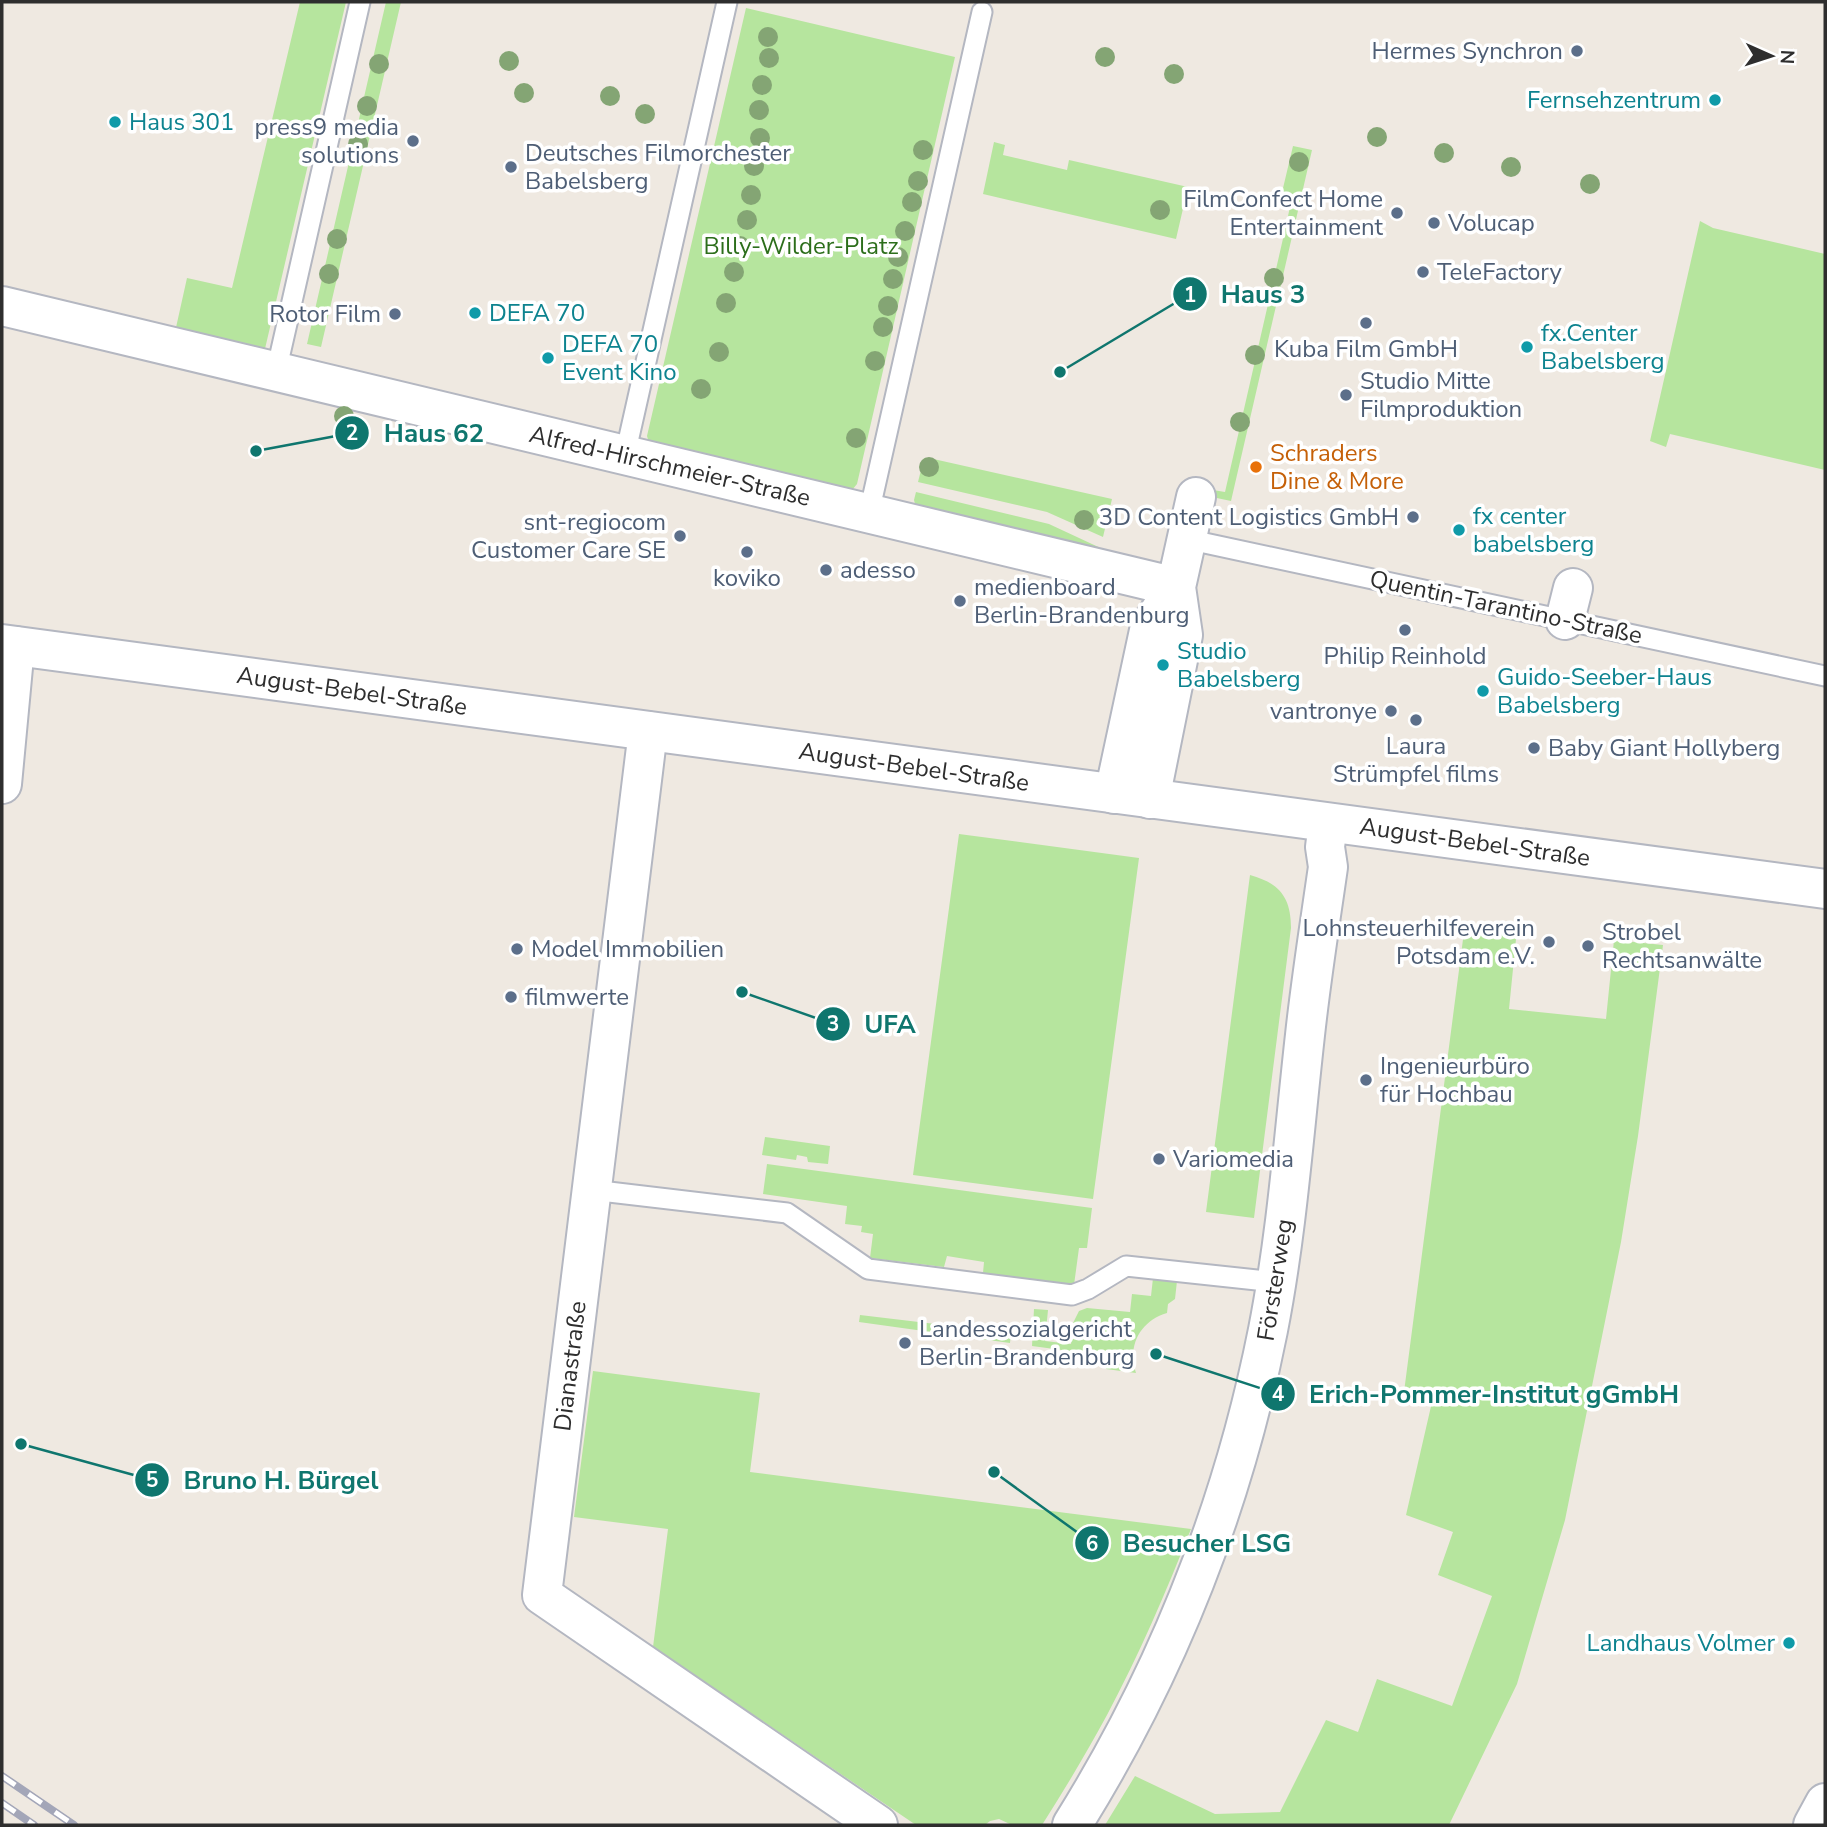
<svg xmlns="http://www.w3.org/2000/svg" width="1827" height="1827" font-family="'Nunito Sans',sans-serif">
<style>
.green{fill:#b6e59e}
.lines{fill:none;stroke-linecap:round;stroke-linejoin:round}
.lane-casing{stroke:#b4b7c1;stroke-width:23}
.street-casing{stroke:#b4b7c1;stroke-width:42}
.secondary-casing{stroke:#b4b7c1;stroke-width:42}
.lane{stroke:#fff;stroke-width:19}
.street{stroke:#fff;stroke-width:38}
.secondary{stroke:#fff;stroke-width:38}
.rail-casing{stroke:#a3a6b8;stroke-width:8}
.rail{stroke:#fff;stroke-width:5;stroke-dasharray:16;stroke-linecap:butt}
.tree{fill:#84a574}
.service-dot{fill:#5c6f8a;stroke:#fff;stroke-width:2.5}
.culture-dot{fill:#0f9aa8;stroke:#fff;stroke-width:2.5}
.food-dot{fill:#e8710a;stroke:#fff;stroke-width:2.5}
.labels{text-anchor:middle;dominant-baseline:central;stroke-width:7;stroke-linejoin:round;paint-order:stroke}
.service-label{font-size:24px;fill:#4e5e75;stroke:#fff;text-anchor:start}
.culture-label{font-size:24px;fill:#0d838f;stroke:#fff;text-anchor:start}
.park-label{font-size:24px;fill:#2c6e1b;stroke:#fff}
.food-label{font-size:24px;fill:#c56008;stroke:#fff;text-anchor:start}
.street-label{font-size:24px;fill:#2e2e2e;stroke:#fff}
.leader{fill:none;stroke:#0f766e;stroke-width:2.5}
.callout-dot{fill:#0f766e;stroke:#fff;stroke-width:2.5}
.mark-label{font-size:21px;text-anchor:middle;font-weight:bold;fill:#fff}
.callout-label{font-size:26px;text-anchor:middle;font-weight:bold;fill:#0f766e;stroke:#fff;stroke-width:7;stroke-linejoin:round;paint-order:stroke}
</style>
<rect width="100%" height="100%" fill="#efe9e1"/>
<path class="green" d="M300 2H346L264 353 175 332 187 278 232 288Z
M386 2H401L321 347 307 344Z
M746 8 955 57 857 484 852 490 649 443 647 436Z
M994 142 1005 145 1003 155 1067 170 1069 160 1188 187 1176 239 983 194Z
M1293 146 1312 150 1231 501 1212 497 1213 490 1225 492 1282 243 1290 207 1279 205Z
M1700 221 1713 228 1825 254V470L1670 434 1666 447 1650 441Z
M924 458 928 460 929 458 1112 499 1103 537 1047 512 918 482Z
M916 492 1049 524 1107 551 916 508 914 500Z
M959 834 1139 858 1093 1199 913 1175Z
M1250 875C1279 883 1291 897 1291 928L1254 1218 1206 1212Z
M1465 924 1517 929 1509 1009 1606 1019 1614 940 1663 945 1638 1136 1621 1242 1565 1520 1517 1684 1449 1825H1105L1135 1776 1215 1814 1280 1812 1326 1720 1358 1732 1377 1679 1452 1706 1492 1596 1438 1575 1453 1532 1406 1515 1432 1402 1404 1392Z
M765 1137 830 1146 828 1164 808 1162 807 1157 797 1155 796 1160 762 1155Z
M767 1164 1092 1208 1087 1248H1079L1074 1285 983 1273 984 1262 947 1256 944 1267 870 1258 873 1234 861 1232 862 1226 845 1224 847 1206 763 1194Z
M1153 1278 1177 1281 1175 1299 1168 1304 1167 1313C1140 1321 1127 1346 1136 1373L1106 1369 1107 1356 1032 1346 1034 1309 1048 1310 1045 1341 1071 1344 1073 1323 1079 1311 1087 1308 1130 1312 1132 1294 1151 1296Z
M860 1315 1011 1333 1010 1343 859 1322Z
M593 1371 760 1393 750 1472 1191 1529C1166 1592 1139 1655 1107 1715 1087 1752 1065 1789 1042 1825H1012L999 1819 990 1821 985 1825H916L653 1647 668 1529 574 1517Z"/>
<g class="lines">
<defs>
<path id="lane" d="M276 372 360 2
M625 455 727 2
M869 513 982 12
M1186 539 1825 676
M592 1190 787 1213 868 1269 1072 1295 1088 1289 1126 1266 1276 1282"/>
<path id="street" d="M2 306 1176 587
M1565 620 1573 588
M648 731 542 1595 878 1825
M2 784 15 646
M1114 794 1150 626 1176 587 1196 497
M1150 799 1183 635 1176 587
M1072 1825C1167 1673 1233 1506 1268 1330 1287 1233 1294 1133 1305 1035 1311 979 1320 923 1328 867L1325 847 1328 823
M1813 1825 1825 1803"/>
<path id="secondary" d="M2 644 1825 889"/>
</defs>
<use href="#lane" class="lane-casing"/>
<use href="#street" class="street-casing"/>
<use href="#secondary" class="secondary-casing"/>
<use href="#lane" class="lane"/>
<use href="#street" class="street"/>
<use href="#secondary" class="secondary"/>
<defs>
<path id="rail" d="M2 1776 74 1825
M2 1803 34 1825"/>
</defs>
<use href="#rail" class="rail-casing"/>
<use href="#rail" class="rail"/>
</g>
<g class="tree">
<circle cx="768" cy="37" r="10"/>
<circle cx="1105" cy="57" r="10"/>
<circle cx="769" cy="58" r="10"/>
<circle cx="509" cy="61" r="10"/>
<circle cx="379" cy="64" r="10"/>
<circle cx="1174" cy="74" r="10"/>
<circle cx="762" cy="85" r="10"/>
<circle cx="524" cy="93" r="10"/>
<circle cx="610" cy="96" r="10"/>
<circle cx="367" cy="106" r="10"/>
<circle cx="759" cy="110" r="10"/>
<circle cx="645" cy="114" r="10"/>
<circle cx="1377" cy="137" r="10"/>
<circle cx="760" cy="138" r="10"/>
<circle cx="358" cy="144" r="10"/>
<circle cx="923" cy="150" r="10"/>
<circle cx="1444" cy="153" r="10"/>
<circle cx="1299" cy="162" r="10"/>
<circle cx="754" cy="166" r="10"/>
<circle cx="1511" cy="167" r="10"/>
<circle cx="918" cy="181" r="10"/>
<circle cx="1590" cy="184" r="10"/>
<circle cx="751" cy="195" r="10"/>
<circle cx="912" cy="202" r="10"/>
<circle cx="1160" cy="210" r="10"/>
<circle cx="747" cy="220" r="10"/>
<circle cx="905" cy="231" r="10"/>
<circle cx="337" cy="239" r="10"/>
<circle cx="740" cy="246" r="10"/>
<circle cx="898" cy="257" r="10"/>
<circle cx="734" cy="272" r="10"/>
<circle cx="329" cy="274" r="10"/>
<circle cx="1274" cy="278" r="10"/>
<circle cx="893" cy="279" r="10"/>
<circle cx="726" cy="303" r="10"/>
<circle cx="888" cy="306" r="10"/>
<circle cx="883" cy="327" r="10"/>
<circle cx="719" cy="352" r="10"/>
<circle cx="1255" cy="355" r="10"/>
<circle cx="875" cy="361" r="10"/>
<circle cx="701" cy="389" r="10"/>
<circle cx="344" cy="416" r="10"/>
<circle cx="1240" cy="422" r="10"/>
<circle cx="856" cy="438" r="10"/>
<circle cx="929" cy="467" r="10"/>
<circle cx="1084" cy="520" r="10"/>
</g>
<g class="service-dot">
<circle cx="1577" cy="51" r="7"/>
<circle cx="413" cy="141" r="7"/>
<circle cx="511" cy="167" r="7"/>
<circle cx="1397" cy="213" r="7"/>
<circle cx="1434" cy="223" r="7"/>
<circle cx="1423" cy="272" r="7"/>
<circle cx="395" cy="314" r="7"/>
<circle cx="1366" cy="323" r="7"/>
<circle cx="1346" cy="395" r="7"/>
<circle cx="1413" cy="517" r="7"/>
<circle cx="680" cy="536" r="7"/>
<circle cx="747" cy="552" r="7"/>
<circle cx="826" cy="570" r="7"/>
<circle cx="960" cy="601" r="7"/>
<circle cx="1405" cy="630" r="7"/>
<circle cx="1391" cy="711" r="7"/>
<circle cx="1416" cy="720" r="7"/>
<circle cx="1534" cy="748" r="7"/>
<circle cx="1549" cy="942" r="7"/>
<circle cx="1588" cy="946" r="7"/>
<circle cx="517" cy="949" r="7"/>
<circle cx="511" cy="997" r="7"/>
<circle cx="1366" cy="1080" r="7"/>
<circle cx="1159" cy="1159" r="7"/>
<circle cx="905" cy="1343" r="7"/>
</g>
<g class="culture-dot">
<circle cx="1715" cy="100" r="7"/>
<circle cx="115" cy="122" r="7"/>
<circle cx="475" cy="313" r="7"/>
<circle cx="1527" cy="347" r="7"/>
<circle cx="548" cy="358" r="7"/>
<circle cx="1459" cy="530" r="7"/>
<circle cx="1163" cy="665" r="7"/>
<circle cx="1483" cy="691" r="7"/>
<circle cx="1789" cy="1643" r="7"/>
</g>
<circle class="food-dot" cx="1256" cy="467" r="7"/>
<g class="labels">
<g class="service-label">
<text x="1563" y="51" text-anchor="end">Hermes Synchron</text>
<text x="399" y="127" text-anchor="end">press9 media<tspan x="399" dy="28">solutions</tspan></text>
<text x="525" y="153">Deutsches Filmorchester<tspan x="525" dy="28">Babelsberg</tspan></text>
<text x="1383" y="199" text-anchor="end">FilmConfect Home<tspan x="1383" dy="28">Entertainment</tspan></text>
<text x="1448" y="223">Volucap</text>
<text x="1437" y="272">TeleFactory</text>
<text x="381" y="314" text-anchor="end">Rotor Film</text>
<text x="1366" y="349" text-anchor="middle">Kuba Film GmbH</text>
<text x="1360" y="381">Studio Mitte<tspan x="1360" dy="28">Filmproduktion</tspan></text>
<text x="1399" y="517" text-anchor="end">3D Content Logistics GmbH</text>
<text x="666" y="522" text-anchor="end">snt-regiocom<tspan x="666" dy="28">Customer Care SE</tspan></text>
<text x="840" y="570">adesso</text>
<text x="747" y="578" text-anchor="middle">koviko</text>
<text x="974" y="587">medienboard<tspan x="974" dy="28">Berlin-Brandenburg</tspan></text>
<text x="1405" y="656" text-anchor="middle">Philip Reinhold</text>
<text x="1377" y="711" text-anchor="end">vantronye</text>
<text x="1416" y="746" text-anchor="middle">Laura<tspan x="1416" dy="28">Strümpfel films</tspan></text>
<text x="1548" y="748">Baby Giant Hollyberg</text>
<text x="1535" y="928" text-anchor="end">Lohnsteuerhilfeverein<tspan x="1535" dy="28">Potsdam e.V.</tspan></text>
<text x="1602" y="932">Strobel<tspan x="1602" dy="28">Rechtsanwälte</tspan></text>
<text x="531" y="949">Model Immobilien</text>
<text x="525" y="997">filmwerte</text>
<text x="1380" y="1066">Ingenieurbüro<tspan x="1380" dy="28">für Hochbau</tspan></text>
<text x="1173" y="1159">Variomedia</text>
<text x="919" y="1329">Landessozialgericht<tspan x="919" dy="28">Berlin-Brandenburg</tspan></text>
</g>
<g class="culture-label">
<text x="1701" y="100" text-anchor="end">Fernsehzentrum</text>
<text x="129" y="122">Haus 301</text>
<text x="489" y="313">DEFA 70</text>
<text x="1541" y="333">fx.Center<tspan x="1541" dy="28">Babelsberg</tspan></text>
<text x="562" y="344">DEFA 70<tspan x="562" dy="28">Event Kino</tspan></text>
<text x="1473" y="516">fx center<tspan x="1473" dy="28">babelsberg</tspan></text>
<text x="1177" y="651">Studio<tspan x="1177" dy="28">Babelsberg</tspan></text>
<text x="1497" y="677">Guido-Seeber-Haus<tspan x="1497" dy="28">Babelsberg</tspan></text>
<text x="1775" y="1643" text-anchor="end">Landhaus Volmer</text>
</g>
<g class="park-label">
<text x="801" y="246">Billy-Wilder-Platz</text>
</g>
<g class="food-label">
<text x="1270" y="453">Schraders<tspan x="1270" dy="28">Dine &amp; More</tspan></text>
</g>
<g class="street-label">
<text transform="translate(670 466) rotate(13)">Alfred-Hirschmeier-Straße</text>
<text transform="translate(1506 607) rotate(12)">Quentin-Tarantino-Straße</text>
<text transform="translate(352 691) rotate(8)">August-Bebel-Straße</text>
<text transform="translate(914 767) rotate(8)">August-Bebel-Straße</text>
<text transform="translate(1475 842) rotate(8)">August-Bebel-Straße</text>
<text transform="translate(1275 1280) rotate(-81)">Försterweg</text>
<text transform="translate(570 1366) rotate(-83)">Dianastraße</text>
</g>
</g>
<path class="leader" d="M1060 372L1190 294M256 451L352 433M742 992L833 1024M1156 1354L1278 1394M21 1444L152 1480M994 1472L1092 1543"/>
<g class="callout-dot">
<circle cx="1060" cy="372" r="7"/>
<circle cx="256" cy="451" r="7"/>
<circle cx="742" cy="992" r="7"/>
<circle cx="1156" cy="1354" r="7"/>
<circle cx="21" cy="1444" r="7"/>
<circle cx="994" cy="1472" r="7"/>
<circle cx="1190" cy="294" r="18"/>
<circle cx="352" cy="433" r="18"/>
<circle cx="833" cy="1024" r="18"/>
<circle cx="1278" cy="1394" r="18"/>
<circle cx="152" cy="1480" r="18"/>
<circle cx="1092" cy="1543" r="18"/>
</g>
<g class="mark-label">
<text x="1190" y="302">1</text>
<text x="352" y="440">2</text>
<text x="833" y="1031">3</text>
<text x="1278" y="1401">4</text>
<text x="152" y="1487">5</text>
<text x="1092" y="1551">6</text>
</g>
<g class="callout-label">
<text x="1263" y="303">Haus 3</text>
<text x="434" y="442">Haus 62</text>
<text x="890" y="1033">UFA</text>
<text x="1494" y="1403">Erich-Pommer-Institut gGmbH</text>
<text x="281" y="1489">Bruno H. Bürgel</text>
<text x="1207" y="1552">Besucher LSG</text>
</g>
<rect width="1827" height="1827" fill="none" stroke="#2e2e2e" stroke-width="7"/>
<g transform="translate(1771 56) rotate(93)" stroke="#ffffff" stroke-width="5" paint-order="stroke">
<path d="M0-5L12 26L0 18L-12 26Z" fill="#2e2e2e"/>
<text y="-10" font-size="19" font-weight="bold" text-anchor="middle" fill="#2e2e2e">N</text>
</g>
</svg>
